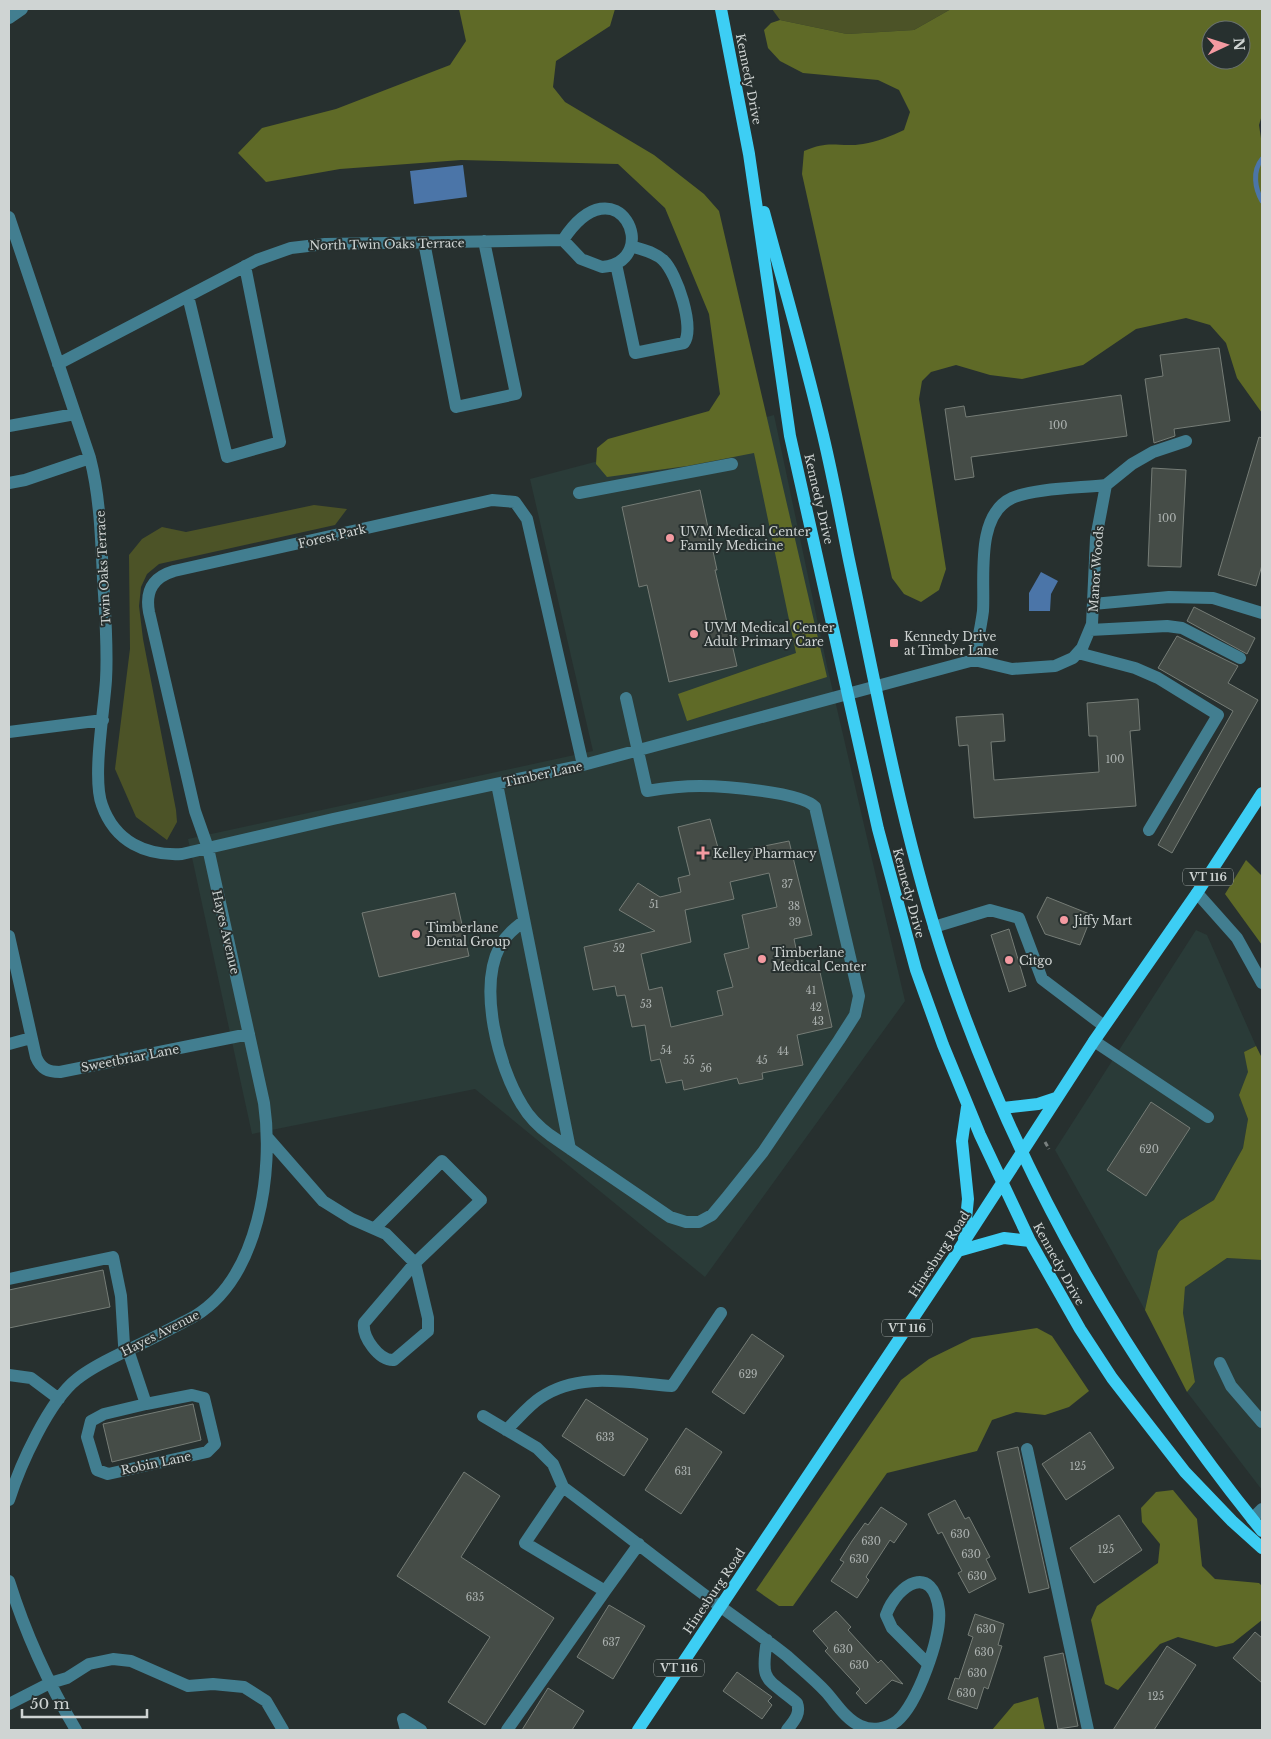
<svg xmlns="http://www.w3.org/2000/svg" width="1271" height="1739" font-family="'Libre Baskerville',serif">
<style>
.built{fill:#2a3b38}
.green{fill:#4c5327}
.forest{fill:#5f6a27;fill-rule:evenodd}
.water{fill:#4b75a8}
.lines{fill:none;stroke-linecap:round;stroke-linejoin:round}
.stream{stroke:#4b75a8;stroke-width:5}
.building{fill:#454c47;stroke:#757c76;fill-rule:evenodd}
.path{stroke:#79807f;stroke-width:3;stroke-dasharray:5 2.5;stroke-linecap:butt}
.minor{stroke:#427e90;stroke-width:12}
.major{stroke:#3dcef4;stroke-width:12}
.poi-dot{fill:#f49aa1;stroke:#27302f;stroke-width:2}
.labels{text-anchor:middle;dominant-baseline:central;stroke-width:4;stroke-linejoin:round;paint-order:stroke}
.number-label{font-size:10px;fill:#acb2b0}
.shield{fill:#27302f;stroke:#9da3a2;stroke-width:1}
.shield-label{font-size:11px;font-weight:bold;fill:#cfd4d3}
.street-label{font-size:12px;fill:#cfd4d3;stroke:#27302f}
.poi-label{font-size:12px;fill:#cfd4d3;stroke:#27302f;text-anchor:start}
</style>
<rect width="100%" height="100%" fill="#27302f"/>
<path class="built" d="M774 415 827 666 905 1001 705 1277 475 1089 252 1134 188 839 593 751 530 479Z
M1196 930 1207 935 1256 1046 1244 1052 1249 1072 1239 1095 1248 1119 1243 1148 1214 1200 1180 1221 1158 1251 1145 1310 1055 1150Z
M1227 1258 1262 1260V1490L1187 1392 1195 1382 1183 1313 1185 1287Z"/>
<path class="green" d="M772 9H951L914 30 847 34 780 20Z
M314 505 347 509 335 525 159 564 147 574 141 587 139 606 143 639 176 810 177 822 167 840 136 817 115 769 130 649 129 555 142 539 162 527 186 532Z"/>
<path class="forest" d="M459 9H615L610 26 556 61 553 87 565 102 654 155 704 194 719 211 827 677 687 721 678 694 796 653 754 453 687 466 607 477 596 464 597 448 608 439 709 411 720 394 709 314 665 208 618 164 461 160 340 169 266 182 238 153 262 128 336 109 450 65 466 41Z
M951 9H1262V115L1259 125 1262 145V413L1237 378 1226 343 1210 325 1186 318 1136 329 1083 365 1022 379 990 375 956 365 931 372 922 381 919 399 946 569 939 590 921 602 904 594 892 578 802 174 804 151C832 139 837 148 863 144 877 142 891 136 904 130L910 112 899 90 878 80 803 73 780 61 768 48 764 30 771 23 780 20 847 34 914 30ZM1211 30H1241V60H1211Z
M1246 860 1262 876V945L1225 894Z
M1256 1046 1262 1058V1260L1227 1258 1185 1287 1183 1313 1195 1382 1187 1392 1145 1310 1158 1251 1180 1221 1214 1200 1243 1148 1248 1119 1239 1095 1248 1072 1244 1052Z
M1037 1328 1052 1336 1089 1391 1069 1407 1045 1415 1016 1412 992 1420 977 1451 887 1473 793 1606H779L756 1590 901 1380 929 1359 972 1338Z
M1173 1490 1197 1519 1202 1566 1215 1579 1259 1583 1262 1586V1620L1233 1643 1216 1647 1178 1637 1160 1644 1118 1690 1105 1684 1091 1620 1097 1606 1158 1563 1160 1544 1142 1522 1141 1508 1156 1492Z
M1038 1697 1045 1730H992L1014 1704Z"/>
<path class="water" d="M463 165 467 197 414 204 410 171Z
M1041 572 1058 581 1051 594 1050 611H1029V593Z"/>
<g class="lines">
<path class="stream" d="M1262 159C1252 171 1255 189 1262 201"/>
</g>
<path class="building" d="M1219 348 1230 421 1174 429 1175 436 1154 443 1145 379 1163 376 1160 355Z
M1121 395 1127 436 971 457 974 477 955 480 945 409 964 406 966 417Z
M1259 437 1262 438V565L1256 586 1218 575Z
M1152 468 1186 470 1181 567 1148 566Z
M700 490 717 570H715L737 666 669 682 647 585 639 587 622 507Z
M1194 607 1255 638 1247 654 1187 621Z
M1177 636 1238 666 1228 683 1258 700 1172 853 1158 845 1233 711 1158 668Z
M1138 699 1140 730 1130 731 1136 806 974 818 968 745 959 746 956 717 1003 714 1005 741 991 742 994 780 1099 772 1097 736H1089L1087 703Z
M710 819 720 855 789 841 812 935 794 939 800 967 818 963 832 1027 797 1035 803 1065 762 1073 763 1079 739 1084 737 1078 684 1090 682 1080 666 1083 660 1059 651 1061 645 1025 632 1027 625 995 617 996 615 986 593 990 584 947 655 931 619 910 638 883 660 897 681 892 678 878 690 875 678 827ZM769 873 777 907 742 915 749 948 724 954 733 987 717 991 723 1015 671 1027 662 987 649 990 641 954 691 942 685 910 734 899 730 882Z
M455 893 469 956 379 977 362 913Z
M1047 897 1092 915 1080 945 1045 934 1037 917Z
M1009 929 1026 986 1009 992 991 935Z
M1151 1102 1190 1128 1146 1196 1107 1170Z
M103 1270 110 1307 9 1328V1290Z
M752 1334 784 1356 744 1414 712 1392Z
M586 1399 648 1439 624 1476 562 1436Z
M193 1404 201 1440 112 1462 103 1424Z
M686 1428 722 1452 681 1514 645 1490Z
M1090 1432 1114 1468 1066 1500 1042 1464Z
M1018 1447 1049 1588 1029 1593 997 1452Z
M464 1472 500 1496 461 1557 554 1618 485 1725 448 1702 490 1637 397 1576Z
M955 1500 965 1519 969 1517 990 1557 986 1559 996 1579 969 1593 958 1573 962 1571 952 1552 942 1532 938 1534 928 1514Z
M881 1507 907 1524 894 1543 890 1540 866 1577 869 1580 857 1598 831 1581 844 1562 840 1560 852 1541 865 1523 868 1525Z
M1119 1515 1142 1550 1094 1583 1070 1548Z
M609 1605 645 1626 613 1679 577 1657Z
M836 1611 851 1627 848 1630 878 1663 881 1660 903 1684 892 1680 866 1704 856 1693 860 1689 825 1651 828 1648 813 1631Z
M975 1614 1004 1624 998 1645 1002 1646 988 1689 984 1687 977 1709 948 1699 955 1678 959 1679 973 1637 968 1635Z
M1255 1632 1262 1638V1683L1233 1658Z
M1167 1646 1196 1665 1154 1730H1113Z
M1063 1653 1078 1726 1058 1729 1044 1657Z
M737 1672 772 1697 768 1701 772 1705 762 1719 723 1691Z
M548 1688 584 1711 572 1730H522Z"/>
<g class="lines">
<path class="path" d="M1045 1142 1049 1149"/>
<path class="minor" d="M9 18 22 9
M9 217 90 458C100 497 101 537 103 578 105 612 108 646 106 680 104 712 92 778 102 805 115 842 146 856 182 854L333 819 583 765 974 660 1012 669 1055 666 1073 658 1082 648 1092 624 1096 538 1106 485 1132 464 1153 452 1186 441
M424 242 456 407 516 394 484 241
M616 264 635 353 684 343C695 328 677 273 663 260 655 252 642 250 631 246
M188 296 227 457 280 442 245 266
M58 364 257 260 291 248 325 244 563 240 581 259 602 267C665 261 617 158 563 240
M9 426 75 414
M9 483 25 480 90 458
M579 493 732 464
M1093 604 1169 597 1213 598 1262 613
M1090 630 1167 626 1182 628 1240 658
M1078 653 1135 668 1158 678 1218 715 1149 830
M974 660C977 644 981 627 983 611 985 579 975 515 1012 498 1035 488 1080 488 1106 485
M9 732 103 720
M497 784 570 1149
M1197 893 1237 938 1262 983
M524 921C515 928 506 935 500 946 478 988 498 1066 522 1105 529 1117 539 1127 550 1135L670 1217 686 1222H699L712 1215 727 1197 763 1152 839 1040 855 1015 859 996 815 807C802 792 723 786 700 786 682 786 665 788 647 791L626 698
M934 927 990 910 1019 918 1042 979 1104 1026
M9 936 36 1057C41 1069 48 1072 60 1072L249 1034
M1094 1041 1208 1117
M9 1044 31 1038
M267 1137 323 1201 352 1219 386 1234 415 1263 428 1318V1331L394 1360C379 1361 362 1337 364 1323L415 1263 481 1200 442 1161 376 1227
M9 1279 113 1257 121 1296 124 1345 128 1350 146 1404 192 1395 204 1398 215 1444 207 1452 108 1474 97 1470 87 1437 91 1421 104 1414 146 1404
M1220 1363 1231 1386 1262 1422
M9 1375 31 1378 59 1399
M483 1416 537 1448 553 1464 563 1487
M506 1430C517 1420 528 1406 540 1398 579 1371 628 1383 672 1386L721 1313
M1027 1449 1088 1730
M9 1500C20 1465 49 1401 77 1379 93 1366 112 1358 130 1349 152 1339 174 1327 195 1316 259 1277 274 1172 264 1103L208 848 195 811 149 612C145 590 154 577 174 571L492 500 515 502 527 519 583 765
M1252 1519 1262 1509
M639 1544 605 1591 525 1543 563 1487C610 1522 655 1558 702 1593 730 1614 759 1634 787 1656 800 1668 814 1679 826 1692 836 1703 846 1720 861 1726 872 1731 887 1729 897 1721 917 1705 942 1636 939 1610 933 1563 898 1583 886 1615L892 1628 928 1664
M9 1581C25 1632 48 1683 76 1730
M767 1640C760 1683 766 1677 797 1703 801 1714 794 1721 787 1730
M9 1704 50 1683 67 1678 89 1664 113 1659 131 1661 188 1686 213 1684 244 1687 266 1701 283 1730
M406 1730 403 1719 421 1730
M507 1730 605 1591"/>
<path class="major" d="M721 9 749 154 790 436 878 829 916 970 943 1045 980 1135 1030 1241 1080 1329 1112 1378 1185 1472 1232 1521 1262 1548
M764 212C783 283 804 355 821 427 832 471 840 516 849 560 878 696 902 832 946 964 1016 1171 1125 1362 1262 1531
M1003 1108 1038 1104 1056 1098
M964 1239 968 1199 962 1141 967 1107
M958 1251 1004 1238 1030 1241
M638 1730 958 1251 1094 1041 1197 893 1262 793"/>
</g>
<g class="poi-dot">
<circle cx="670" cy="538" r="5"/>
<circle cx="694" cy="634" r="5"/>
<rect x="889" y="638" width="10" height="10" rx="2.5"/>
<path d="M700.5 845.5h5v5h5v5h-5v5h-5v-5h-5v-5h5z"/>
<circle cx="1064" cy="920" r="5"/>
<circle cx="416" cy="934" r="5"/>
<circle cx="762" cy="959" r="5"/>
<circle cx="1009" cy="960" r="5"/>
</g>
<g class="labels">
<g class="number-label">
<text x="1058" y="425">100</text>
<text x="1167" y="518">100</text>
<text x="1115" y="759">100</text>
<text x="787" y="884">37</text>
<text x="654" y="904">51</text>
<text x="794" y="906">38</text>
<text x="795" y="922">39</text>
<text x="619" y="948">52</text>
<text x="811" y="990">41</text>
<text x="646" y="1004">53</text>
<text x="816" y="1007">42</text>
<text x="818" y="1021">43</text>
<text x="666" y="1050">54</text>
<text x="783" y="1051">44</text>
<text x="689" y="1060">55</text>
<text x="762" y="1060">45</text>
<text x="706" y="1068">56</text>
<text x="1149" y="1149">620</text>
<text x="748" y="1374">629</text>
<text x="605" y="1437">633</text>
<text x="1078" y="1466">125</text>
<text x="683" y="1471">631</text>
<text x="960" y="1534">630</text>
<text x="871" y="1541">630</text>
<text x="1106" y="1549">125</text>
<text x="971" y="1554">630</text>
<text x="859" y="1559">630</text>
<text x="977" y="1576">630</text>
<text x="475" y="1597">635</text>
<text x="986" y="1629">630</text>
<text x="611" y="1642">637</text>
<text x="843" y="1649">630</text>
<text x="984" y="1652">630</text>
<text x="859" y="1665">630</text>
<text x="977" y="1673">630</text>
<text x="966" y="1693">630</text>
<text x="1156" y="1696">125</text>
</g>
<g class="shield">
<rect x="1183" y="868.5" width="50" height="17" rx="4"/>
<rect x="882" y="1319.5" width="50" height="17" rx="4"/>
<rect x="654" y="1659.5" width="50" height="17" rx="4"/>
</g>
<g class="shield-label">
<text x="1208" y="877">VT 116</text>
<text x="907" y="1328">VT 116</text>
<text x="679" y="1668">VT 116</text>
</g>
<g class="street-label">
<text transform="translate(749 79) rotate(79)">Kennedy Drive</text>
<text transform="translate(387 244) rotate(-1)">North Twin Oaks Terrace</text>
<text transform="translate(819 499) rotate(77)">Kennedy Drive</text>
<text transform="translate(332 536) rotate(-13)">Forest Park</text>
<text transform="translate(103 568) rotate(-93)">Twin Oaks Terrace</text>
<text transform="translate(1096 569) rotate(-86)">Manor Woods</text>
<text transform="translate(543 774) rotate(-12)">Timber Lane</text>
<text transform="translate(909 893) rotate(75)">Kennedy Drive</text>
<text transform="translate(226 932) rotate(77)">Hayes Avenue</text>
<text transform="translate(130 1058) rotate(-11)">Sweetbriar Lane</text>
<text transform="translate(939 1254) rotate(-57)">Hinesburg Road</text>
<text transform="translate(1059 1264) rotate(61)">Kennedy Drive</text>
<text transform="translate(160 1333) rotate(-27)">Hayes Avenue</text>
<text transform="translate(156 1463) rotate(-12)">Robin Lane</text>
<text transform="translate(714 1591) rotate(-56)">Hinesburg Road</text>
</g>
<g class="poi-label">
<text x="680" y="531">UVM Medical Center<tspan x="680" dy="14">Family Medicine</tspan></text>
<text x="704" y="627">UVM Medical Center<tspan x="704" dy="14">Adult Primary Care</tspan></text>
<text x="904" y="636">Kennedy Drive<tspan x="904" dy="14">at Timber Lane</tspan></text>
<text x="713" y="853">Kelley Pharmacy</text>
<text x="1074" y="920">Jiffy Mart</text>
<text x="426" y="927">Timberlane<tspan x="426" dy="14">Dental Group</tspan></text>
<text x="772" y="952">Timberlane<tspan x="772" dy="14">Medical Center</tspan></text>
<text x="1019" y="960">Citgo</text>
</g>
</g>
<rect width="1271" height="1739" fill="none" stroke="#cfd4d3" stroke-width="20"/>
<g transform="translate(1226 45) rotate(86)"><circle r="24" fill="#27302f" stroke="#6a7271"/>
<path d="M0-4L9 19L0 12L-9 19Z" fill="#f49aa1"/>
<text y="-8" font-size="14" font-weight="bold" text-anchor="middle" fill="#cfd4d3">N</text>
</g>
<path d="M22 1709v8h125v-8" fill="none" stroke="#cfd4d3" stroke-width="2.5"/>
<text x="30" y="1709" font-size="15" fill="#cfd4d3" stroke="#27302f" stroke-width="4" paint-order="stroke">50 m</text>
</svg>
